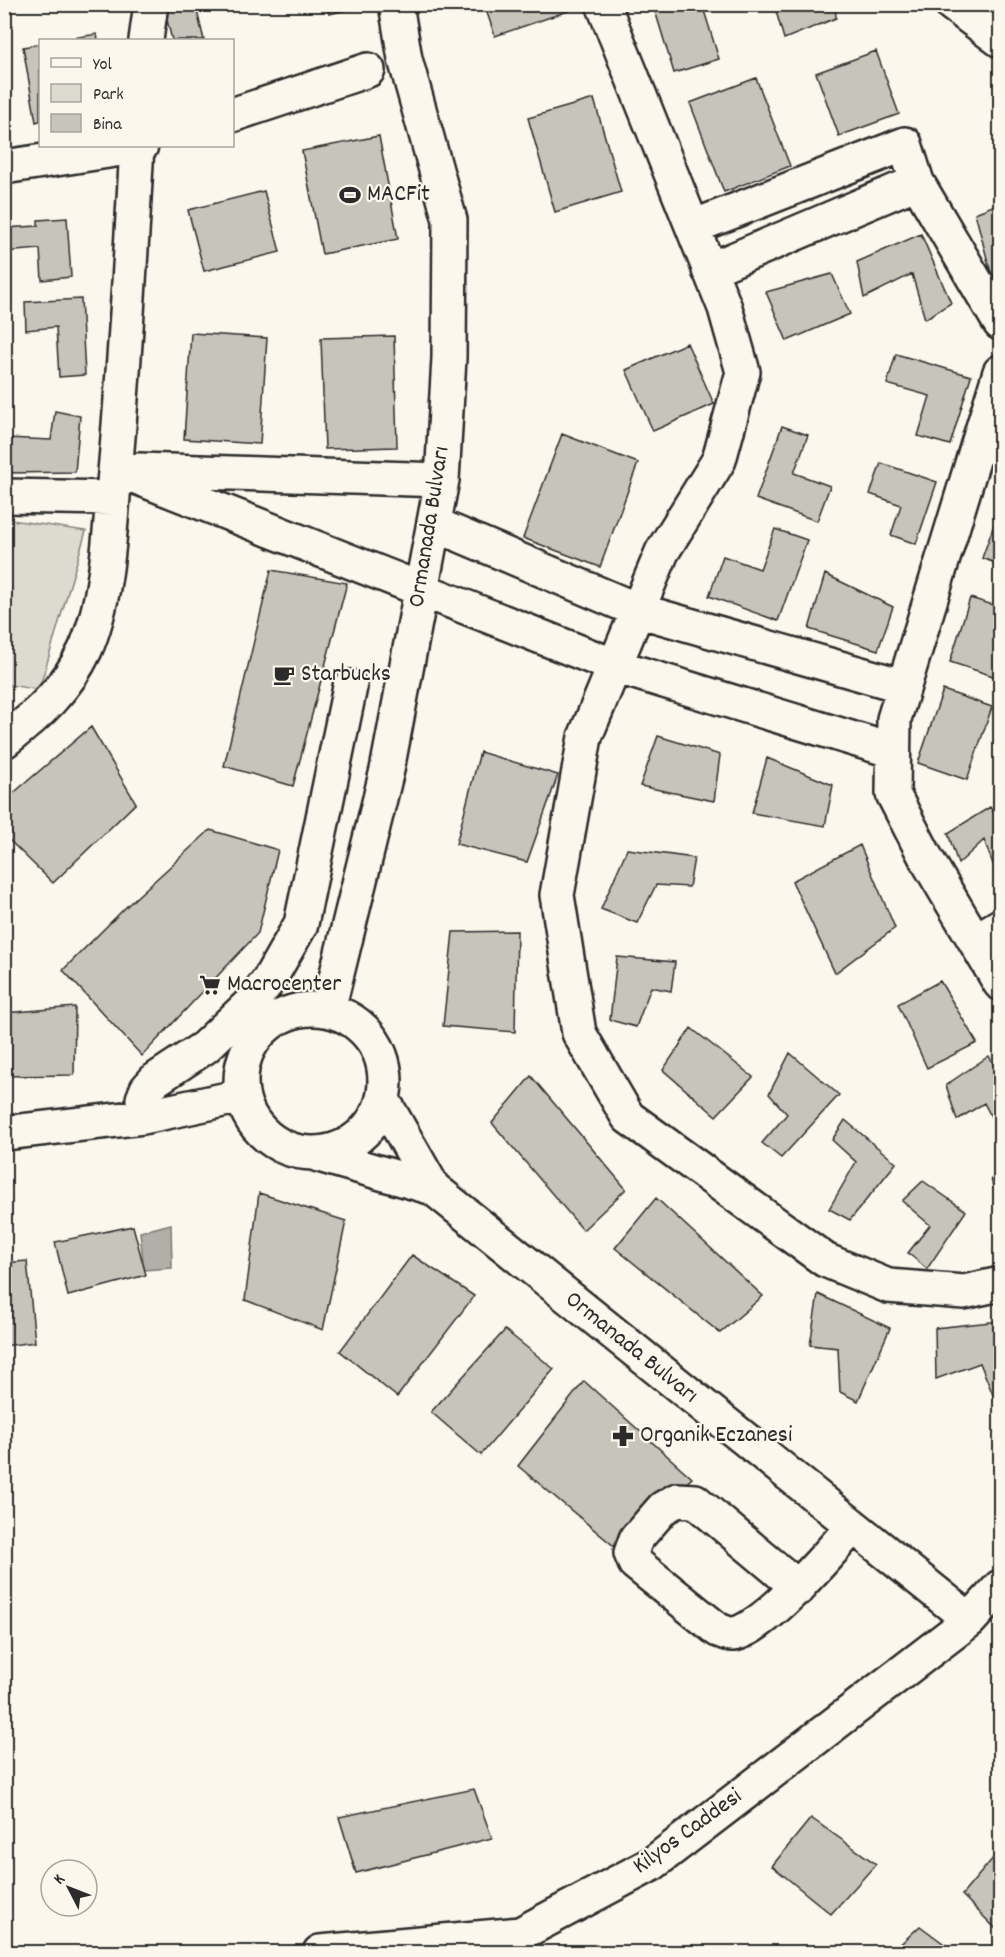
<svg xmlns="http://www.w3.org/2000/svg" width="1005" height="1957" font-family="Dekko,sans-serif">
<style>
.green{fill:#dddad0;stroke:#84827e;stroke-width:1.5}
.water{fill:#b1afa7;stroke:#7b7a75;stroke-width:1.5}
.building{fill:#c7c4bc;stroke:#2b2b2b;stroke-width:1.5}
.lines{fill:none;stroke-linecap:round;stroke-linejoin:round}
.minor-casing{stroke:#2b2b2b;stroke-width:38}
.minor{stroke:#fbf7ec;stroke-width:33}
.labels{text-anchor:middle;dominant-baseline:central;stroke-width:4.5;stroke-linejoin:round;paint-order:stroke}
.poi-label{font-size:24px;fill:#2b2b2b;stroke:#fbf7ec;text-anchor:start}
.street-label{font-size:24px;fill:#2b2b2b;stroke:#fbf7ec}
</style>
<rect width="100%" height="100%" fill="#fbf7ec"/>
<filter id="ink" filterUnits="userSpaceOnUse"><feTurbulence type="fractalNoise" baseFrequency=".0167" numOctaves="2"/><feDisplacementMap in="SourceGraphic" scale="12" xChannelSelector="R" yChannelSelector="G"/><feConvolveMatrix kernelMatrix="1 2 1 2 8 2 1 2 1" color-interpolation-filters="sRGB"/></filter>
<g filter="url(#ink)">
<path class="green" d="M5 519 86 531 39 690 10 685 5 689Z"/>
<path class="water" d="M171 1224 172 1268 144 1270 140 1232Z"/>
<path class="building" d="M163 4H203L196 7 204 40H172Z
M326 4H367V5L329 14Z
M484 4H565L568 11 495 36Z
M653 4H702L719 59 674 73Z
M774 4H835L836 18 784 39Z
M97 34 98 40H60Z
M40 44V121L36 122 23 47Z
M876 51 899 114 839 136 816 73Z
M756 78 790 166 724 192 690 103Z
M594 99 621 192 555 212 528 118Z
M379 136 398 239 322 254 302 151Z
M264 191 280 252 204 271 188 210Z
M1000 203V277L993 281 975 213Z
M67 218 71 277 42 280 40 249 4 252V228L38 226V220Z
M921 234 951 303 925 319 912 274 864 298 857 262Z
M832 274 850 314 787 341 766 292Z
M81 299 85 375 59 377 56 327 26 330 25 302Z
M191 333 267 338 260 444 184 439Z
M394 336 397 447 325 449 321 338Z
M687 343 714 404 653 431 626 370Z
M896 354 971 376 950 445 918 436 930 396 887 384Z
M55 411 80 416 75 472 6 473V438L51 440Z
M782 426 808 435 794 473 830 486 817 521 756 499Z
M562 434 638 463 600 567 523 538Z
M881 463 937 482 916 544 891 535 901 505 870 494Z
M1000 508V565L982 558Z
M775 529 807 540 778 621 709 596 723 556 760 569Z
M271 570 347 583 293 786 224 766Z
M825 574 893 607 878 650 809 629Z
M970 598 1000 607V654L993 676 950 662Z
M943 690 992 707 967 780 918 763Z
M91 727 136 803 53 883 4 835V801Z
M658 736 720 755 714 801 640 786Z
M480 752 558 775 527 862 456 844Z
M767 758 833 785 825 826 752 813Z
M990 807 1000 821 999 880 984 840 958 864 948 833Z
M210 830 278 850 258 933 142 1056 63 970 128 905Z
M860 845 895 928 835 973 792 881Z
M627 849 694 858 689 887 656 885 637 923 601 909Z
M517 931 515 1032 443 1026 453 932Z
M617 957 675 962 671 991 651 987 636 1027 610 1020Z
M940 981 977 1043 927 1068 898 1004Z
M75 1007 74 1075 4 1076V1013Z
M691 1028 753 1077 716 1116 663 1070Z
M790 1053 839 1095 781 1158 762 1143 787 1114 769 1094Z
M989 1056 1000 1077V1134L984 1103 957 1120 946 1085Z
M531 1076 626 1189 583 1230 492 1123Z
M845 1120 896 1163 850 1220 829 1209 856 1162 832 1140Z
M1000 1177V1209L991 1179Z
M923 1181 966 1211 927 1269 908 1253 930 1225 902 1201Z
M259 1193 346 1221 323 1330 245 1300Z
M656 1198 763 1296 720 1333 615 1248Z
M133 1226 146 1275 68 1296 55 1242Z
M412 1255 474 1296 397 1397 340 1351Z
M27 1261 35 1342 4 1346V1263Z
M818 1294 890 1328 858 1401 840 1392 838 1348 810 1345Z
M1000 1321V1406L998 1407 980 1363 936 1379 935 1328Z
M505 1330 554 1369 481 1455 431 1412Z
M584 1381 692 1478 615 1547 518 1466Z
M474 1789 492 1838 356 1873 339 1817Z
M811 1818 876 1864 831 1914 772 1866Z
M999 1851 1000 1853V1933L962 1895Z
M920 1926 955 1952H892Z"/>
<g class="lines">
<defs>
<path id="minor" d="M603 4 725 308 743 372 719 460 662 552 585 737 557 895 579 1033 628 1117 825 1260 888 1286 964 1292 1000 1284
M952 4 1000 40
M146 40 151 4
M232 115 368 70
M4 167 141 146
M693 227 905 144 917 182
M709 270 917 182 1000 323
M1000 372 894 719 893 794 926 858 1000 983
M116 469 615 666 893 751
M138 470 442 480
M4 496 113 498
M434 524 637 610 903 686
M4 741C37 716 67 688 85 650 108 599 110 528 115 472 125 363 131 254 137 146
M975 941 1000 926
M241 1081a72 72 0 1 1 144 0a72 72 0 1 1-144 0Z
M328 1010 387 770 442 480 449 358 450 220 405 59 396 4
M383 1100 433 1188 970 1620
M143 1117V1099L147 1089 155 1080 205 1047 249 1005 269 980 301 924 350 687
M4 1133 143 1117 242 1096
M312 1153 433 1188
M799 1588 695 1501 677 1500 663 1508 636 1539 631 1553 635 1563 718 1630C722 1631 727 1634 731 1634 760 1635 833 1549 853 1526
M320 1952 520 1934 652 1864 970 1620 1000 1587"/>
</defs>
<use href="#minor" class="minor-casing"/>
<use href="#minor" class="minor"/>
</g>
</g>
<defs>
<symbol id="stadium-bare" viewBox="-9 -9 18 18"><path d="M0-5a6.5 5 0 1 0 0 10a6.5 5 0 1 0 0-10ZM-3.5-1.8h7v3.6h-7Z" fill="#2b2b2b" stroke="#fbf7ec" stroke-width="2.5" paint-order="stroke"/></symbol>
<symbol id="cafe-bare" viewBox="-9 -9 18 18"><path d="M-5.5-4.5H6V0H3Q3 3.5 0 3.5H-2.5Q-5.5 3.5-5.5 0ZM3-3.2v2h1.7v-2ZM-6 4.5H4V6H-6Z" fill="#2b2b2b" stroke="#fbf7ec" stroke-width="2.5" paint-order="stroke"/></symbol>
<symbol id="supermarket-bare" viewBox="-9 -9 18 18"><path d="M-6-5.5h2.5l.6 2H6L4.5 2H-2.5L-4.4-4H-6ZM-1.5 3.2a1.3 1.3 0 1 0 .1 0ZM3 3.2a1.3 1.3 0 1 0 .1 0Z" fill="#2b2b2b" stroke="#fbf7ec" stroke-width="2.5" paint-order="stroke"/></symbol>
<symbol id="pharmacy-bare" viewBox="-9 -9 18 18"><path d="M-2-6h4v4h4v4h-4v4h-4v-4h-4v-4h4Z" fill="#2b2b2b" stroke="#fbf7ec" stroke-width="2.5" paint-order="stroke"/></symbol>
</defs>
<g fill-rule="evenodd">
<use href="#stadium-bare" x="335" y="180" width="30" height="30"/>
<use href="#cafe-bare" x="269" y="660" width="30" height="30"/>
<use href="#supermarket-bare" x="195" y="970" width="30" height="30"/>
<use href="#pharmacy-bare" x="608" y="1421" width="30" height="30"/>
</g>
<g class="labels">
<g class="poi-label">
<text x="367" y="195">MACFit</text>
<text x="301" y="675">Starbucks</text>
<text x="227" y="985">Macrocenter</text>
<text x="640" y="1436">Organik Eczanesi</text>
</g>
<g class="street-label">
<text transform="translate(430 527) rotate(-81)">Ormanada Bulvarı</text>
<text transform="translate(631 1348) rotate(39)">Ormanada Bulvarı</text>
<text transform="translate(688 1832) rotate(-36)">Kilyos Caddesi</text>
</g>
</g>
<rect width="1005" height="1957" fill="none" stroke="#fbf7ec" stroke-width="24"/>
<rect x="12" y="12" width="981" height="1933" fill="none" stroke="#2b2b2b" stroke-width="2" filter="url(#ink)"/>
<rect x="39" y="39" width="195" height="108" fill="#fbf7ec" stroke="#a8a59f" stroke-width="1.5"/>
<rect x="51" y="58" width="30" height="9" fill="#fbf7ec" stroke="#a8a59f" stroke-width="1.5"/>
<text x="93" y="69" font-size="18" fill="#2b2b2b">Yol</text>
<rect x="51" y="84" width="30" height="18" fill="#dddad0" stroke="#a8a59f" stroke-width="1.5"/>
<text x="93" y="99" font-size="18" fill="#2b2b2b">Park</text>
<rect x="51" y="114" width="30" height="18" fill="#c7c4bc" stroke="#a8a59f" stroke-width="1.5"/>
<text x="93" y="129" font-size="18" fill="#2b2b2b">Bina</text>
<g transform="translate(69 1888) rotate(312)"><circle r="28" fill="#fbf7ec" stroke="#a8a59f" stroke-width="1.5"/>
<path d="M0-4.5L10 22L0 15L-10 22Z" fill="#2b2b2b"/>
<text y="-9" font-size="16" font-weight="bold" text-anchor="middle" fill="#2b2b2b">K</text>
</g>
</svg>
